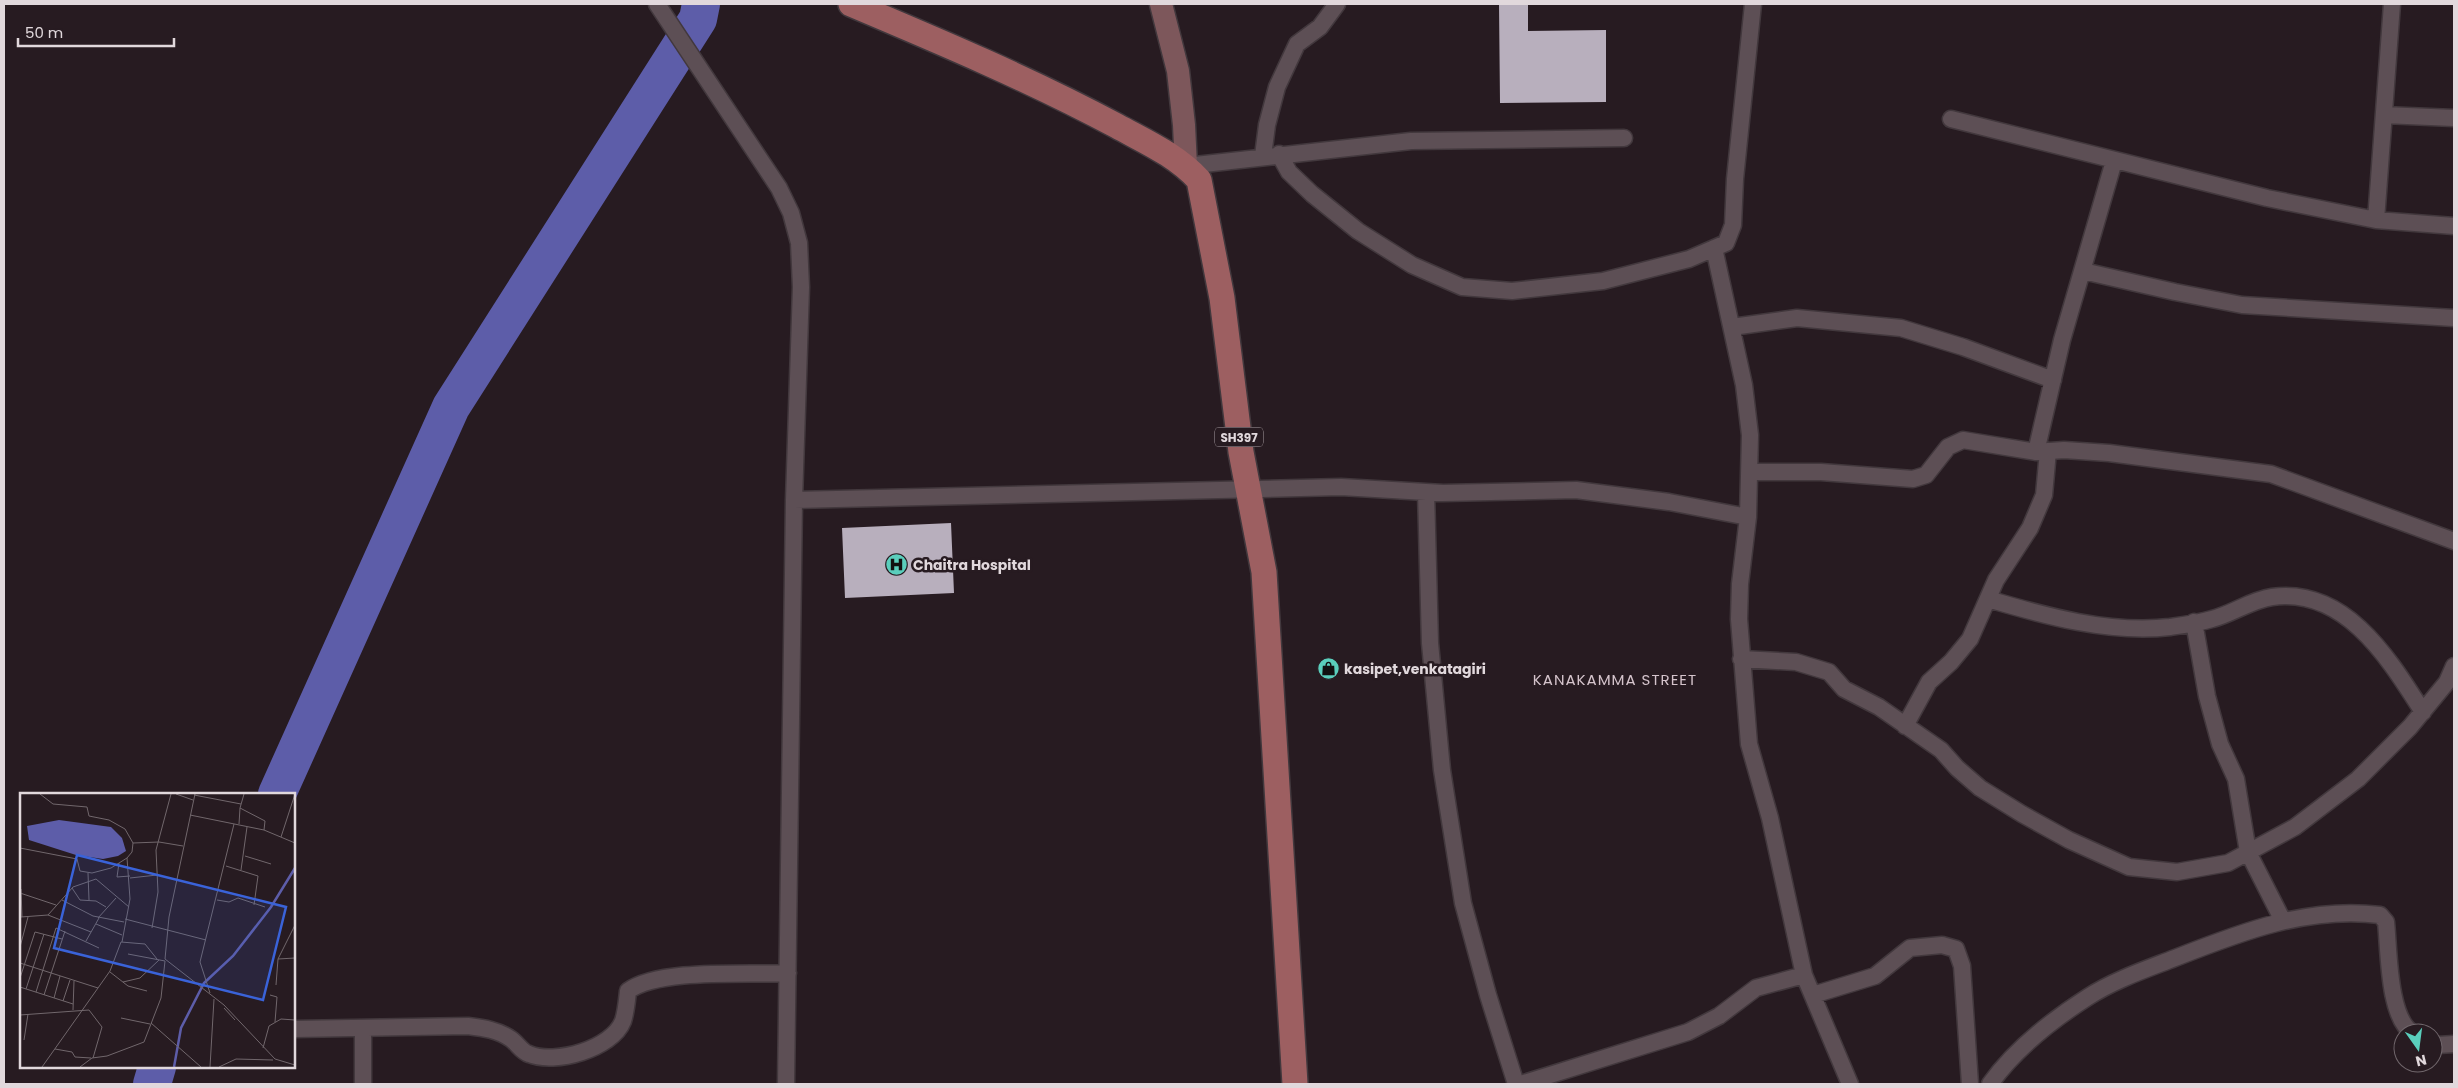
<svg xmlns="http://www.w3.org/2000/svg" width="2458" height="1088" font-family="Poppins,sans-serif">
<style>
.lines{fill:none;stroke-linecap:round;stroke-linejoin:round}
.river{stroke:#5d5da9;stroke-width:38}
.building{fill:#b8afbd}
.minor-casing{stroke:#42383d;stroke-width:19}
.secondary-casing{stroke:#42383d;stroke-width:25}
.primary-casing{stroke:#42383d;stroke-width:28}
.minor{stroke:#5d4f55;stroke-width:16}
.secondary{stroke:#7d575b;stroke-width:22}
.primary{stroke:#9d5f61;stroke-width:25}
.labels{text-anchor:middle;dominant-baseline:central;stroke-width:5;stroke-linejoin:round;paint-order:stroke}
.shield{fill:#271b21;stroke:#a99fa4;stroke-width:1}
.shield-label{font-size:12px;font-weight:bold;fill:#e1d8dc}
.poi-label{font-size:14px;font-weight:bold;fill:#e1d8dc;stroke:#271b21;text-anchor:start}
.neighbourhood-label{font-size:15px;letter-spacing:1px;fill:#d4c3cb;stroke:#271b21}
.inset-river{fill:none;stroke:#5d5da9;stroke-width:2.5}
.inset-road{fill:none;stroke:#71676c;stroke-width:1}
.view{fill:#3a63d9;fill-opacity:0.15;stroke:#3a63d9;stroke-width:2.5}
.inset-edge{fill:none;stroke:#e1d8dc;stroke-width:2.5}
</style>
<rect width="100%" height="100%" fill="#271b21"/>
<g class="lines">
<path class="river" d="M277 794 451 407 698 19 701 4
M152 1084 157 1067"/>
</g>
<path class="building" d="M1499 4H1528V31L1606 30V102L1500 103Z
M951 523 954 593 845 598 842 528Z"/>
<g class="lines">
<defs>
<path id="minor" d="M657 4 779 188 791 213 799 243 801 287 794 500 786 1084
M2384 115 2454 118
M1951 119 2267 198 2376 220 2454 226
M1279 154 1289 172 1312 194 1358 231 1412 265 1462 287 1512 291 1603 281 1689 259 1726 243 1733 225 1735 179 1753 4
M1263 156 1267 125 1277 87 1297 44 1320 27 1337 4
M1186 166 1411 141 1624 138
M2376 220 2392 4
M1714 248 1744 385 1750 435 1748 517 1740 584 1739 619 1749 744 1770 818 1804 975 1850 1084
M2083 271 2175 292 2242 305 2454 318
M1732 327 1797 318 1901 328 1963 347 2053 380
M2036 452 2062 340 2114 161
M1749 472H1821L1913 479 1926 475 1948 447 1963 440 2036 452 2064 450 2109 453 2271 474 2454 541
M1426 492 1430 643 1442 770 1463 903 1488 995 1516 1084
M794 500 1341 487 1443 493 1576 490 1669 502 1748 517
M1988 599C2045 616 2110 634 2170 627 2184 625 2199 623 2212 619 2232 614 2251 600 2272 597 2346 587 2389 659 2423 712
M2194 622 2207 696 2220 744 2236 779 2248 852 2283 921
M1741 659 1796 662 1829 672 1844 689 1879 707 1941 750 1957 768 1980 788 2022 814 2069 840 2129 867 2177 872 2228 863 2295 827 2358 779 2410 727 2447 682 2454 666
M1905 726 1929 682 1951 662 1970 639 1996 580 2030 528 2044 495 2048 451
M1813 995 1875 976 1910 948 1942 945 1956 949 1962 966 1970 1084
M294 1029 468 1026C484 1028 498 1030 511 1039 517 1043 522 1052 529 1054 555 1065 612 1049 623 1021 626 1012 627 1000 628 991 659 968 748 975 788 973
M2433 1043 2438 1045 2454 1044
M363 1084V1028
M1521 1084 1688 1032 1719 1016 1756 988 1804 975
M1990 1084C2015 1049 2052 1020 2088 997 2114 980 2147 969 2175 958 2241 932 2308 906 2380 915L2386 922C2389 949 2388 1019 2413 1033"/>
<path id="secondary" d="M1161 4 1178 71 1184 125 1186 166"/>
<path id="primary" d="M851 4C941 42 1031 80 1117 126 1146 142 1176 155 1199 180L1222 298 1241 452 1264 572 1295 1084"/>
</defs>
<use href="#minor" class="minor-casing"/>
<use href="#secondary" class="secondary-casing"/>
<use href="#primary" class="primary-casing"/>
<use href="#minor" class="minor"/>
<use href="#secondary" class="secondary"/>
<use href="#primary" class="primary"/>
</g>
<defs>
<symbol id="hospital-disc" viewBox="-11 -11 22 22"><circle r="9.5" fill="#5acebc" stroke="#271b21"/><path d="M-5-5h3v3.5h4V-5h3V5h-3V1.5h-4V5h-3Z" fill="#111"/></symbol>
<symbol id="shop-disc" viewBox="-11 -11 22 22"><circle r="9.5" fill="#5acebc" stroke="#271b21"/><path d="M-5-2.5h2.3a2.7 3.5 0 0 1 5.4 0H5L5.5 6h-11ZM-1.5-2.5h3a1.5 2.3 0 0 0-3 0Z" fill="#111"/></symbol>
</defs>
<g fill-rule="evenodd">
<use href="#hospital-disc" x="884" y="552" width="25" height="25"/>
<use href="#shop-disc" x="1316" y="656" width="25" height="25"/>
</g>
<g class="labels">
<rect class="shield" x="1215" y="427.5" width="48" height="19" rx="4"/>
<g class="shield-label">
<text x="1239" y="437">SH397</text>
</g>
<g class="poi-label">
<text x="913" y="565">Chaitra Hospital</text>
<text x="1344" y="669">kasipet,venkatagiri</text>
</g>
<g class="neighbourhood-label">
<text x="1615" y="679">KANAKAMMA STREET</text>
</g>
</g>
<g transform="translate(20 793)">
<rect width="275" height="275" fill="#271b21"/>
<path d="M39 27 91 34 102 45 106 58 98 63 83 66 56 62 9 47 7 33Z" fill="#5d5da9"/>
<path class="inset-river" d="M154 274 161 235 184 190 213 163 251 114 275 75"/>
<path class="inset-road" d="M20 1 33 11 67 14 69 23 89 27 105 36 113 50 139 49 163 53M156 1 173 7M175 1 149 124 145 166 204 212 255 266 275 272M224 1 220 15 245 28 244 37M174 2 221 11M170 22 244 37 275 50M219 31 220 15M261 44 275 1M0 55 57 66 60 78 72 80 91 75 107 65 112 59 113 50M225 63 251 71M99 70 97 84 110 83M206 73 238 83 234 112M221 77 227 34M68 80 69 107M110 85 137 82M52 95 60 107 76 108 86 114M1 96 2 124M0 100 36 112M42 107 73 123 104 129M197 107 209 109 218 105 245 114M1 124 28 122M78 125 96 105M105 126 186 147M76 131 102 142M132 135 138 99 136 57 151 1M71 139 28 122 53 94 76 86 109 114M66 148 79 125M102 149 110 106 107 65M0 154 8 124M108 161 145 168M258 166 275 165M0 170 78 195M90 179 108 193 127 198M0 185 15 139 42 146M103 189 120 185 139 167M256 192 258 166 275 132M0 194 53 211M6 196 24 141M16 199 36 135 79 155M190 200 180 169 214 31M24 202 45 138M250 202 257 204 255 229M34 205 40 183M43 208 50 187M204 215 215 227M53 217 54 188M0 222 69 217 82 234 73 265M101 225 130 231M131 230 181 274M4 247 8 221M243 255 249 233 261 226 275 227M35 256 52 259 55 264 71 265M22 274 90 178 101 149 125 151 137 166M60 274 72 265 87 263 124 249 141 205 145 168M190 274 194 206M199 274 216 266 253 267"/>
<path class="view" d="M57 62 266 114 243 207 34 155Z"/>
<rect width="275" height="275" class="inset-edge"/>
</g>
<rect width="2458" height="1088" fill="none" stroke="#e1d8dc" stroke-width="10"/>
<g transform="translate(2418 1048) rotate(166)"><circle r="24" fill="#271b21" stroke="#71676c"/>
<path d="M0-4L9 19L0 12L-9 19Z" fill="#5acebc"/>
<text y="-8" font-size="14" font-weight="bold" text-anchor="middle" fill="#e1d8dc">N</text>
</g>
<path d="M18 38v8h156v-8" fill="none" stroke="#e1d8dc" stroke-width="2.5"/>
<text x="25" y="38" font-size="15" fill="#e1d8dc" stroke="#271b21" stroke-width="4" paint-order="stroke">50 m</text>
</svg>
